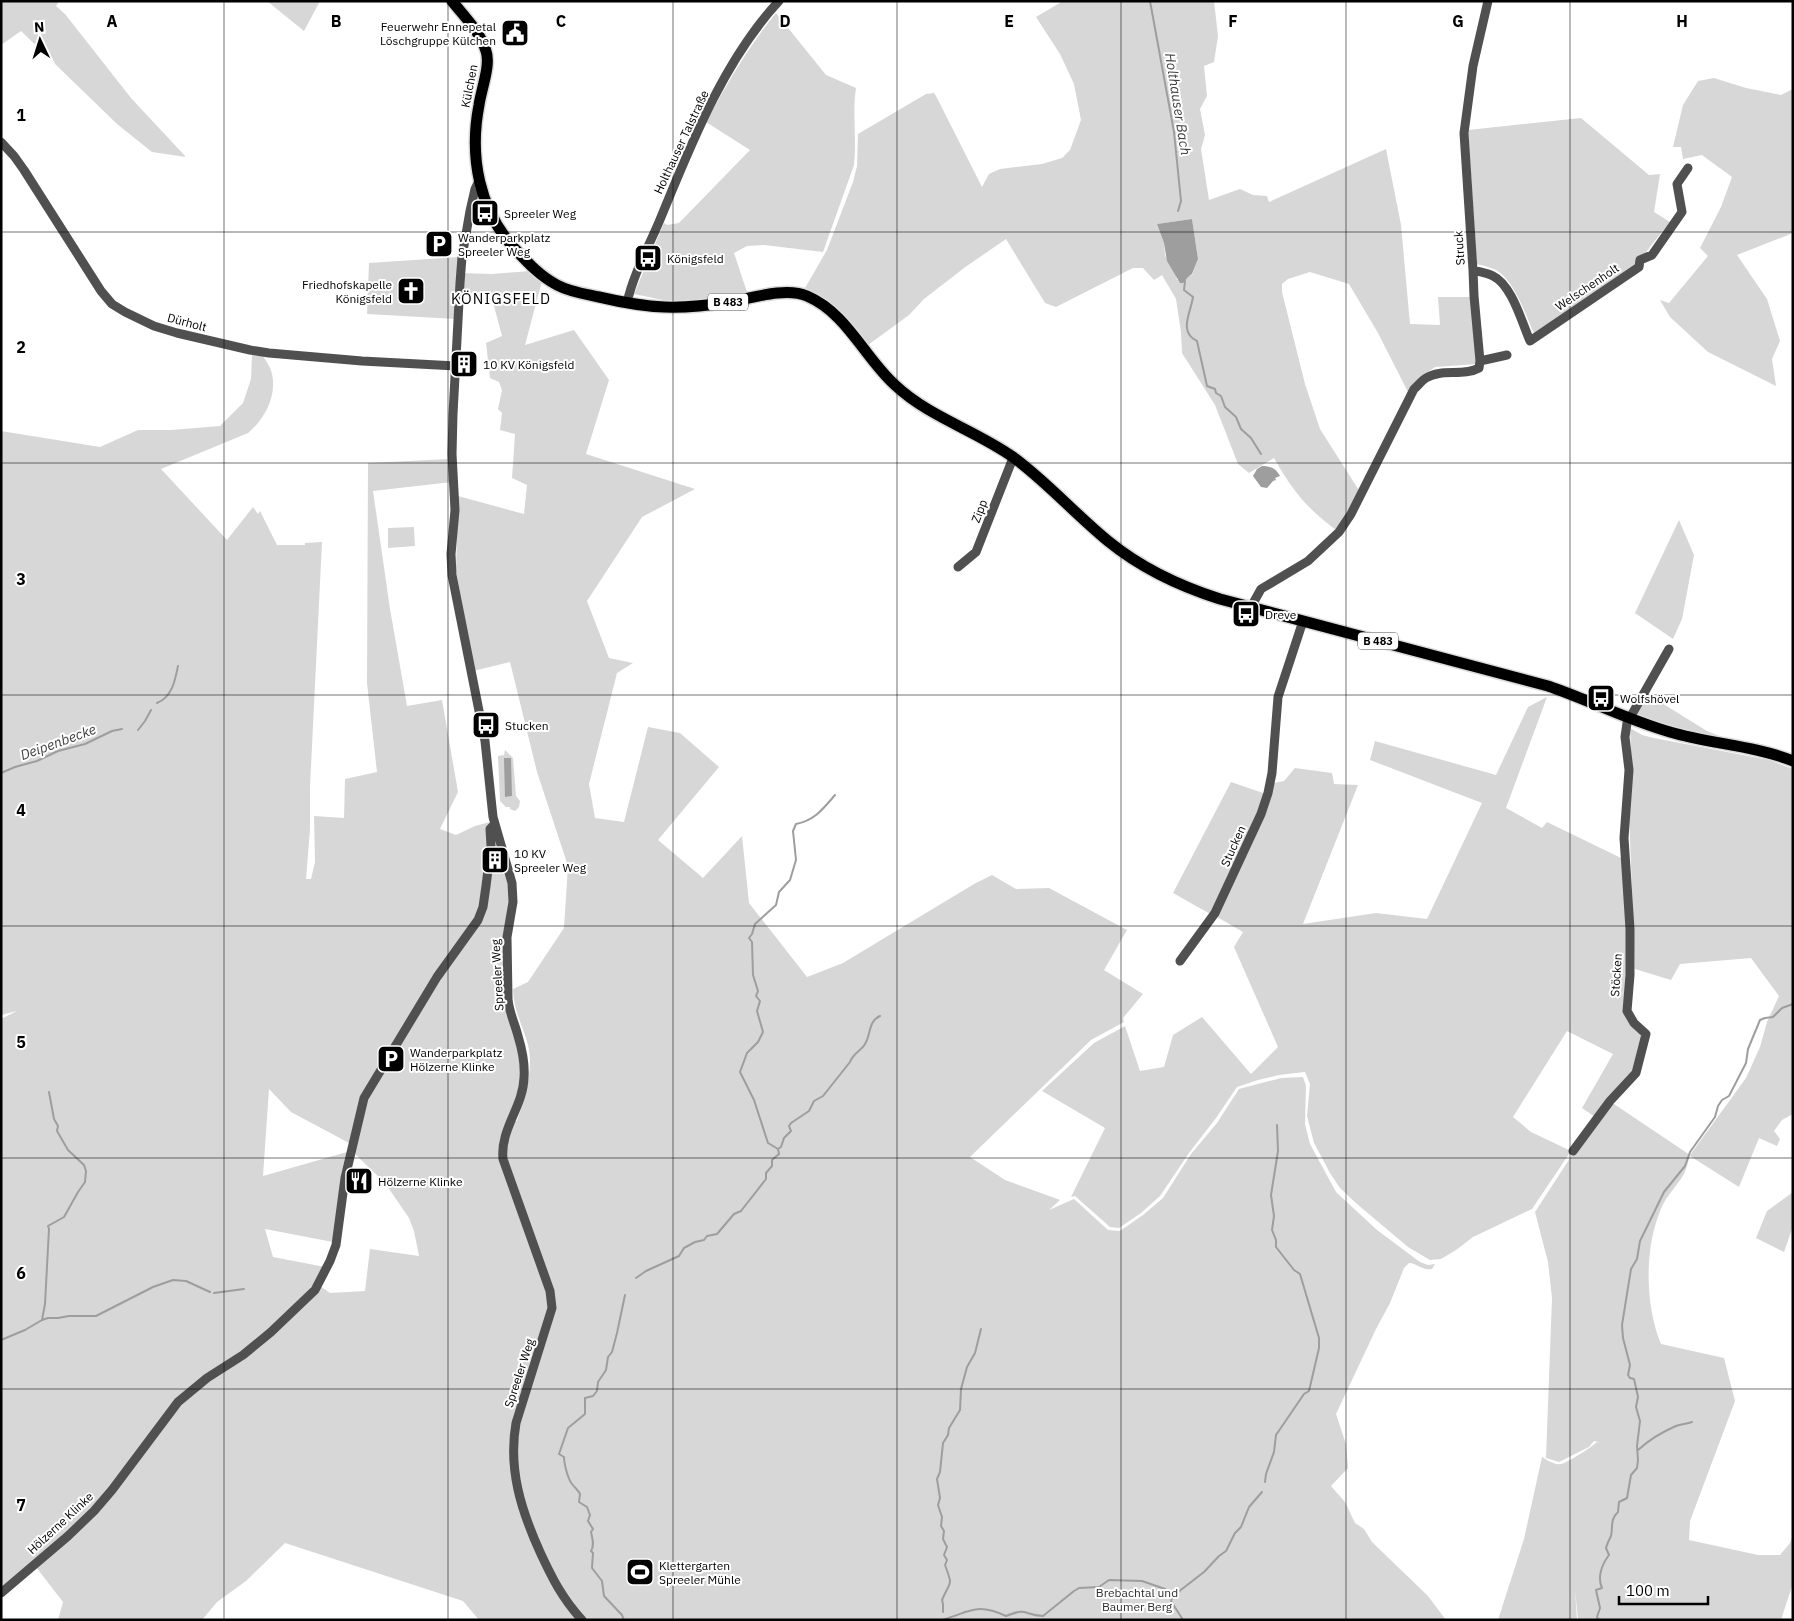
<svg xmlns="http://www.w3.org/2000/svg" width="1794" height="1621" font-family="'IBM Plex Sans',sans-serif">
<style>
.green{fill:#d7d7d7;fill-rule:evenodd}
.water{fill:#9e9e9e}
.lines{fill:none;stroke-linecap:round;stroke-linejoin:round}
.stream{stroke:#9e9e9e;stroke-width:2}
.major-casing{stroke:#dbdbdb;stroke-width:14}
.minor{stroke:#505050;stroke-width:9}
.major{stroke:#000;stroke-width:11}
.grid{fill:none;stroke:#000;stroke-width:1;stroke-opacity:0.55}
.labels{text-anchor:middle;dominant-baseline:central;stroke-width:4;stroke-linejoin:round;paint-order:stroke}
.shield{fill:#fff;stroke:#4c4c4c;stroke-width:1}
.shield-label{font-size:11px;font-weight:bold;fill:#000}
.poi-label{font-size:12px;fill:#000;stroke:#fff;text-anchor:start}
.street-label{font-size:12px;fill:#000;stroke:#fff}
.park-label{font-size:12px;fill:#2e2e2e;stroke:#fff}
.water-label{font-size:14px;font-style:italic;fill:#3f3f3f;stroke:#fff}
.quarter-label{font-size:15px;letter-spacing:1px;fill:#000;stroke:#fff}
.grid-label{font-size:16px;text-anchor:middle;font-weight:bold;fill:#000;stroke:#fff;stroke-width:4;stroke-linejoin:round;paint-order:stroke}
</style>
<rect width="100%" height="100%" fill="#fff"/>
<path class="green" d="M1 1H56L58 3 56 6 65 14 131 98 186 157 152 152 117 124 21 31 1 45Z
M267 1H320L304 31Z
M1063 1H1214L1218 36 1214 62 1204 66 1207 96 1200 109 1205 135 1201 149 1209 200 1240 189 1253 195 1267 196 1269 202 1386 149 1401 225 1410 324 1440 325 1438 297H1472L1477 364 1435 367 1422 376 1408 392 1378 333 1349 284 1310 272 1288 279 1282 284V292L1305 384 1320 429 1360 492 1337 531C1306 507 1294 493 1274 458L1249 473 1238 464 1215 405 1182 353 1181 332 1176 299 1162 275 1154 280 1143 268H1133L1056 307 1045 303 1006 239 964 268 924 299 909 315 868 345 812 292 805 288 827 250 853 182 857 166 858 134 926 94 934 93 936 96 982 187 989 174 1000 169 1042 164 1062 158 1070 150 1081 120 1074 84 1060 54 1036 17ZM1192 219 1198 259 1192 275 1177 280 1176 273 1165 255 1164 243 1157 224Z
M776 13 826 75 856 88C852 114 857 139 854 165L823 252 764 245 747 246 734 253 748 295 695 301 663 300 634 294 664 223 667 225 679 223 750 150 706 122C727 84 748 47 776 13Z
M1714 78 1746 88 1781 95 1793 89V233L1737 255 1767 299 1780 341 1772 359 1776 386 1708 352 1670 317 1660 300 1669 303 1708 256 1700 248 1721 207 1732 177 1702 155 1683 159 1681 147H1673L1683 105 1698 81Z
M1581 118 1649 175 1660 174 1654 212 1670 222 1638 262 1621 277 1534 333C1525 314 1516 285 1499 272 1494 268 1484 266 1477 264L1468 130Z
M459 257 460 273 492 274 530 271 542 281 525 345 574 330 609 380 586 454 695 489 642 517 587 601 609 658 633 663 617 673 589 784 595 818 624 822 648 727 680 733 719 767 658 840 703 878 742 836 749 903 807 977 843 963 974 884 992 875 1016 889 1049 888 1127 930 1104 970 1143 994 1123 1018 1124 1022 1091 1040 970 1157 1005 1180 1060 1200 1049 1210 1074 1199 1108 1230 1120 1231 1143 1215 1163 1198 1191 1154 1217 1123 1239 1089 1281 1078 1303 1077 1306 1086 1305 1124 1310 1144 1336 1192 1377 1230 1420 1262 1428 1265 1435 1264 1432 1269C1422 1271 1417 1263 1409 1263L1404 1268 1390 1303 1376 1329 1336 1414 1346 1444 1348 1468 1331 1486 1345 1502 1355 1523 1364 1529 1372 1542 1428 1596 1446 1620H585C565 1599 553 1574 542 1548 525 1510 510 1472 516 1430 519 1406 533 1385 536 1361 527 1386 516 1412 513 1438 508 1494 544 1579 582 1620H479L463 1601 285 1543 246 1581 217 1602 202 1620H58L63 1602 36 1567 96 1512 177 1406 186 1397 252 1352 313 1296 320 1286 330 1293 365 1291 370 1249 419 1256 414 1231 409 1218 385 1183 354 1153 349 1143 291 1112 269 1089 263 1176 347 1152 349 1154 343 1180 333 1242 265 1229 273 1257 325 1267C299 1327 225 1355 179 1398 170 1406 164 1418 156 1428 140 1450 125 1471 108 1492 77 1529 38 1559 1 1590V1019L17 1011 1 1015V431L100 447 138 430H171L220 426 243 403 251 379 252 355 263 356C266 361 271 368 272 374 277 396 265 419 248 433L161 469 227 540 253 507 258 514 260 511 277 545H305V543L322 542 310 787V829L306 879H311L315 862 314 816 344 818 345 779 377 772 367 683 368 463 449 459 452 482 373 491 390 609 407 706 442 700 458 792 440 829 456 835 475 826 490 822 511 893V902L504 937 506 1000 507 1010 518 1046 522 1073 520 1091 508 1120 517 1121C525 1097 534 1070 528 1045 523 1026 513 1009 513 989L528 982 564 928 568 866 537 772 510 662 473 671 456 570 458 496 524 514 527 485 512 478 515 434 500 430 502 413 498 409 502 390 499 382 490 378 486 343 502 336 490 291 463 294 460 276 456 319 367 314 369 263Z
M1679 520 1694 555 1682 619 1673 639 1635 613Z
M414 527 415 546 388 548V528Z
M1644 692 1707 731 1719 736 1702 737 1637 718 1636 712Z
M1547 697 1506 808 1542 828 1547 822 1621 858 1627 799 1629 1012 1647 1032 1639 1067 1595 1117 1582 1108 1613 1054 1567 1031 1513 1117 1531 1132 1571 1151 1532 1209 1473 1237 1456 1250 1441 1259 1430 1260 1408 1247 1357 1204 1340 1188 1330 1173 1314 1143 1307 1116 1310 1084 1305 1072 1279 1075 1258 1080 1237 1087 1216 1118 1189 1153 1160 1196 1141 1213 1119 1228 1110 1227 1075 1196 1071 1197 1105 1128 1042 1091 1094 1043 1125 1026 1140 1071 1164 1067 1173 1035 1202 1017 1251 1074 1278 1047 1234 947 1243 932 1217 917 1274 783 1284 781 1295 768 1332 773 1334 784 1358 785 1303 924 1376 913 1427 919 1482 803 1370 760 1375 741 1496 775 1528 707Z
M1630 728 1642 735 1654 738 1769 760 1793 769V1114L1782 1120 1774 1131 1780 1139 1777 1146 1759 1138 1739 1187 1690 1156C1688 1161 1687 1168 1684 1174 1677 1186 1666 1196 1661 1209 1644 1248 1645 1305 1661 1344L1724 1358 1735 1401 1690 1521 1689 1540 1758 1555H1780L1790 1543 1793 1535V1583L1781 1620H1578L1575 1590 1577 1620H1498L1524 1539 1542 1457C1547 1460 1554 1465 1561 1464 1567 1463 1592 1447 1597 1442L1603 1443 1594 1441 1589 1447 1559 1462 1546 1458 1552 1298 1548 1262 1535 1212 1574 1152 1611 1102 1690 1155 1746 1078 1760 1047 1767 1022 1779 996 1751 958 1680 964 1671 980 1635 969 1629 813 1632 769Z
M505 750 513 758 516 796 520 801 519 807 515 811 510 809V807H506L500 801 498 756 504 755Z
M1231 782 1266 794 1212 915 1173 893Z
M1793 1192V1226L1784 1252 1756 1238 1767 1211Z"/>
<path class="water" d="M1192 219 1198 259 1192 274 1188 277 1183 283H1180L1167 261 1164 243 1157 224Z
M1262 466C1270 466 1276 468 1280 476L1275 478 1276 480 1273 481 1267 488 1261 487 1253 476 1257 469Z
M504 758H511L512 796 505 797Z"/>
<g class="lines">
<path class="stream" d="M1150 1 1174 132 1181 201 1178 211
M1185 281 1184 290 1193 297C1191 312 1178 332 1197 341L1207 386 1215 389 1216 393 1221 396 1225 407 1236 417 1241 429 1251 438 1261 454
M157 703C172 697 175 681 178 666
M138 730 145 721 151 710
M1 773 15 767 37 761 58 751 85 744 112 731 122 729
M778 1149 781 1147 784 1138 791 1131 789 1126 791 1123 809 1111 814 1101 823 1096 850 1062C853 1053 861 1051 865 1044 871 1035 868 1021 880 1016
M636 1278 646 1271 679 1256 684 1248 695 1242 704 1240 707 1236 717 1234 734 1214 741 1211 766 1179V1173L772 1166V1160L779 1154 778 1149 768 1143 754 1100 740 1072 747 1053 758 1042 763 1032 757 1011 760 1001 756 996 758 991 753 975 752 942 749 938 752 934 755 924 776 905 779 892 790 880 796 860 793 831 796 824C815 820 823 809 835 795
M214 1293 244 1289
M42 1320 48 1318H58L69 1316H96L153 1287 173 1280 186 1281 210 1292
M1 1340 25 1330 42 1320 45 1304 49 1229 48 1226 64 1217 78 1192 85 1182 86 1171 84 1165 68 1150 57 1131 58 1126 54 1119 49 1092
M1638 1450C1649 1440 1662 1432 1676 1426 1681 1424 1687 1424 1692 1422
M1265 1482 1266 1474 1274 1452 1276 1435 1304 1394 1309 1391 1319 1348V1338L1300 1274 1294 1270 1276 1247V1240L1272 1230 1274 1216 1271 1195 1278 1151 1277 1125
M1173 1596 1204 1572 1219 1556 1226 1551 1235 1533 1241 1527 1249 1507 1262 1492
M943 1612V1604L942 1600C951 1579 953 1587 945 1565L947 1560 944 1555 947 1547 943 1539 944 1531 941 1526 942 1517 938 1505 940 1498 937 1479 940 1472 943 1443 948 1435 949 1428 960 1410 961 1389 967 1367 975 1353 981 1329
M624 1620 622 1615 604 1596 602 1581 592 1568 593 1553 591 1551C595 1545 592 1538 591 1532L593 1529 588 1521 590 1515 587 1507 579 1502 580 1494C578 1490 575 1488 572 1484 568 1479 564 1464 564 1457L559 1454 568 1428 585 1414V1398L593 1396 597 1391 598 1382 606 1370 608 1357 612 1352 617 1333 625 1295
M942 1620C970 1612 976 1602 1006 1616 1028 1607 1023 1615 1043 1616L1074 1591 1079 1588 1099 1587 1109 1580 1142 1581 1165 1589 1173 1596 1171 1601 1183 1620
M1599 1620 1597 1617 1600 1608 1596 1590 1602 1588C1597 1577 1602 1564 1609 1555L1606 1548C1607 1544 1609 1540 1611 1536 1613 1527 1610 1519 1618 1512L1619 1502 1627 1498 1631 1475 1637 1468 1638 1460 1637 1446 1640 1421 1636 1407 1638 1397 1634 1379 1630 1378 1628 1375 1630 1365 1623 1338 1622 1325 1631 1269 1637 1259 1640 1241 1664 1192 1685 1166 1690 1152 1715 1117 1718 1106 1722 1100 1729 1096 1746 1063 1748 1049 1760 1020 1765 1018 1773 1017 1782 1008 1793 1004"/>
<defs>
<path id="major" d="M452 1C464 16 481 33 486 51 491 65 481 90 479 105 469 157 479 210 515 249 528 263 540 276 557 285 570 292 585 294 599 297 650 309 679 310 730 302 752 298 786 287 807 296 847 313 864 357 895 385 929 417 975 430 1013 457 1047 482 1075 514 1108 541 1141 568 1179 586 1220 599L1548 686C1589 700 1628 720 1670 732 1710 744 1753 745 1793 761"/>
</defs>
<use href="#major" class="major-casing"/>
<path class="minor" d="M1 142 14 156 24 170 101 291 112 304 125 312 154 326 177 333 250 350 269 353 362 361 456 366
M478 183 475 189 470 211 462 257 460 283 453 414 452 454 455 510 451 554 452 575 485 741 493 817 512 883 513 902 507 937 508 999C509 1012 515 1024 518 1036 522 1049 525 1065 524 1078 523 1107 500 1129 503 1159L550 1291 552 1308 516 1423C508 1469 521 1510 540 1552 552 1578 562 1598 582 1620
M1473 270C1480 272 1487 273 1493 276 1512 285 1522 323 1530 341L1639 267 1640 260 1652 255 1682 212 1677 184 1688 168
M627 303C633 275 648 248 659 222 690 147 723 61 779 1
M1480 361 1507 355
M958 567 976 552 1013 458
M1251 607 1261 589 1308 561 1339 532 1351 514 1414 389C1418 386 1421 381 1426 378 1442 368 1463 377 1479 368L1480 361 1474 296 1473 270 1464 133 1473 66 1488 1
M1180 961 1215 913 1261 814 1268 793 1272 773 1278 697 1303 621
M1573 1151 1610 1101 1636 1073 1646 1034 1634 1023 1627 1011 1630 975V929L1624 838 1629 770 1625 737 1627 723 1669 649
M1 1593 68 1536 94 1511 112 1490 178 1402 207 1378 243 1355 271 1332 315 1290 330 1261 336 1245 345 1178 364 1098 437 977 478 920 483 907 486 886 491 846 490 829 495 824"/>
<use href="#major" class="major"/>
</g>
<path class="grid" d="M224 1V1620M448 1V1620M673 1V1620M897 1V1620M1121 1V1620M1346 1V1620M1570 1V1620M1 232H1793M1 463H1793M1 695H1793M1 926H1793M1 1158H1793M1 1389H1793"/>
<defs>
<symbol id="civic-square" viewBox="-11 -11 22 22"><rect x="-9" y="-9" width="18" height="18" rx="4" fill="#000" stroke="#fff"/><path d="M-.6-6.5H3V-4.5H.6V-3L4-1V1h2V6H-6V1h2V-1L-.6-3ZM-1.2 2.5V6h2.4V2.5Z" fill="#fff"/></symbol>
<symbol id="bus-square" viewBox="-11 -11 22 22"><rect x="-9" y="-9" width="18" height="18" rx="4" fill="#000" stroke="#fff"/><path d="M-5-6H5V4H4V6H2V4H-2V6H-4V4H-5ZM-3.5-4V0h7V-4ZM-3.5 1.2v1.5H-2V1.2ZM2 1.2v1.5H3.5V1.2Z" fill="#fff"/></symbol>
<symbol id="parking-square" viewBox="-11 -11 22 22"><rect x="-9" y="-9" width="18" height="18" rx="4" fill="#000" stroke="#fff"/><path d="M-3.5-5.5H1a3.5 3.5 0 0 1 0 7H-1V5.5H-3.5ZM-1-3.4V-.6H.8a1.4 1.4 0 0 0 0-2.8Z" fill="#fff"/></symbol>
<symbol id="church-square" viewBox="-11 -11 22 22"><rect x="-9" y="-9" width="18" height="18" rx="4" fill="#000" stroke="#fff"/><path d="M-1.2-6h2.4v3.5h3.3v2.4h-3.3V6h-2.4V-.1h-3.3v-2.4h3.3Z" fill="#fff"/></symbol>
<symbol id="building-square" viewBox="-11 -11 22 22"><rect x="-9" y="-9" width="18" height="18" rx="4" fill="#000" stroke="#fff"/><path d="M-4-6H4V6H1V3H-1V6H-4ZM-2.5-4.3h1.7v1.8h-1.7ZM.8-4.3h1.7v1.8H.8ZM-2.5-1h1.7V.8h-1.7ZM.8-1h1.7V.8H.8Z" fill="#fff"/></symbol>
<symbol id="restaurant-square" viewBox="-11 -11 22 22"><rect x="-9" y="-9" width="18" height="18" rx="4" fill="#000" stroke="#fff"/><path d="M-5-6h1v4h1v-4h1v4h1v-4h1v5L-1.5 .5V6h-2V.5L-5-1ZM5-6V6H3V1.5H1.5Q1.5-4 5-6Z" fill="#fff"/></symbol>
<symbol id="stadium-square" viewBox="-11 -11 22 22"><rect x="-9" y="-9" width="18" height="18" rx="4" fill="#000" stroke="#fff"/><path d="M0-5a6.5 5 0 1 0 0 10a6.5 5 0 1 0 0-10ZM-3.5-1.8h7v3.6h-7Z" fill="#fff"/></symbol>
</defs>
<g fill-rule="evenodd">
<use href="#civic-square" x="499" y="17" width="32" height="32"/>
<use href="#bus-square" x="469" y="197" width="32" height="32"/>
<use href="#parking-square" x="423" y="228" width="32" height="32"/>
<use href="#bus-square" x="632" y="242" width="32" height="32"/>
<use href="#church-square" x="395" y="275" width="32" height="32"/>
<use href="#building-square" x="448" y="348" width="32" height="32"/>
<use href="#bus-square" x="1230" y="598" width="32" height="32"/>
<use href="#bus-square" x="1585" y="682" width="32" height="32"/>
<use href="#bus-square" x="470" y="709" width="32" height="32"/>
<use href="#building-square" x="479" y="844" width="32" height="32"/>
<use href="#parking-square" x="375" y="1043" width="32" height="32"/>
<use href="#restaurant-square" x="343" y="1165" width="32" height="32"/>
<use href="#stadium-square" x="624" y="1556" width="32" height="32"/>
</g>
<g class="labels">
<g class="shield">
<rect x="708" y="293.5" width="40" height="17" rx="4"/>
<rect x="1358" y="632.5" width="40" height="17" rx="4"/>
</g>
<g class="shield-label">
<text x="728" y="302">B 483</text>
<text x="1378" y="641">B 483</text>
</g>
<g class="poi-label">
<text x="496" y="26" text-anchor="end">Feuerwehr Ennepetal<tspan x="496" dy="14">Löschgruppe Külchen</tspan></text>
<text x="504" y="213">Spreeler Weg</text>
<text x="458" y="237">Wanderparkplatz<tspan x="458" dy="14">Spreeler Weg</tspan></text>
<text x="667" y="258">Königsfeld</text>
<text x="392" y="284" text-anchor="end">Friedhofskapelle<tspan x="392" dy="14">Königsfeld</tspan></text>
<text x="483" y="364">10 KV Königsfeld</text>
<text x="1265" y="614">Dreve</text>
<text x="1620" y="698">Wolfshövel</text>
<text x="505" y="725">Stucken</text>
<text x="514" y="853">10 KV<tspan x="514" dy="14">Spreeler Weg</tspan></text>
<text x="410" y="1052">Wanderparkplatz<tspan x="410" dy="14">Hölzerne Klinke</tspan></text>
<text x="378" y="1181">Hölzerne Klinke</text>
<text x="659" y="1565">Klettergarten<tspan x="659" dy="14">Spreeler Mühle</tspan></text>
</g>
<g class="street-label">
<text transform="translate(469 86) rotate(-79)">Külchen</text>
<text transform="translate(681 142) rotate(-65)">Holthauser Talstraße</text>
<text transform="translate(1459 248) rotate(-94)">Struck</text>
<text transform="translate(1587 287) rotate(-34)">Welschenholt</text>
<text transform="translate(187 322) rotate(15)">Dürholt</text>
<text transform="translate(979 511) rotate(-69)">Zipp</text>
<text transform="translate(1233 846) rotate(-66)">Stucken</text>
<text transform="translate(497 975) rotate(-93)">Spreeler Weg</text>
<text transform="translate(1616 975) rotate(-86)">Stöcken</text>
<text transform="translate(519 1373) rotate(-72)">Spreeler Weg</text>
<text transform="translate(60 1523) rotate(-43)">Hölzerne Klinke</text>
</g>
<g class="park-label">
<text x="1137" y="1592">Brebachtal und<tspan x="1137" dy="14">Baumer Berg</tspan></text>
</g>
<g class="water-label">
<text transform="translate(1178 104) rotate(81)">Holthauser Bach</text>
<text transform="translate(58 742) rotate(-20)">Deipenbecke</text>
</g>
<g class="quarter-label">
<text x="501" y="298">KÖNIGSFELD</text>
</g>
</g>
<g class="grid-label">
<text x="112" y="27">A</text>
<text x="336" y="27">B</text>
<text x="561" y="27">C</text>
<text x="785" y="27">D</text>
<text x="1009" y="27">E</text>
<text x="1233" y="27">F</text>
<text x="1458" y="27">G</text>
<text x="1682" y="27">H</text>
<text x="21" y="121">1</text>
<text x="21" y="353">2</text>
<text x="21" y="585">3</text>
<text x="21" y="816">4</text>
<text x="21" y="1048">5</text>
<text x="21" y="1279">6</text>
<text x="21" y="1511">7</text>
</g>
<rect width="1794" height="1621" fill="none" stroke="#000000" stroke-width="5"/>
<g transform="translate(40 40) rotate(356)" stroke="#ffffff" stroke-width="4" paint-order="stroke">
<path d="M0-4L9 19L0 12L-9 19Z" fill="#000000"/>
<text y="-8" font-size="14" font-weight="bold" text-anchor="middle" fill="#000000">N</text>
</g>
<path d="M1619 1596v8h89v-8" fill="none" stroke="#000000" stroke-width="2.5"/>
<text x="1626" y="1596" font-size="15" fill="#000000" stroke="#ffffff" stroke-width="4" paint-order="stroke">100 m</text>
</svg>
